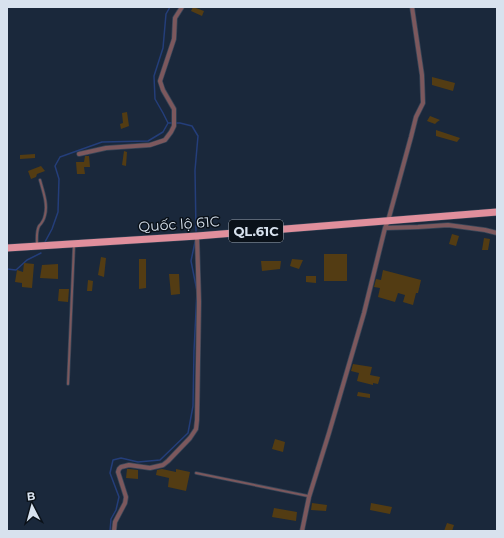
<svg xmlns="http://www.w3.org/2000/svg" width="504" height="538" font-family="Montserrat,sans-serif">
<style>
.lines{fill:none;stroke-linecap:round;stroke-linejoin:round}
.stream{stroke:#243e7a;stroke-width:1.5}
.building{fill:#533c13}
.service-casing{stroke:#384658;stroke-width:3.5}
.minor-casing{stroke:#384658;stroke-width:5.5}
.trunk-casing{stroke:#384658;stroke-width:8}
.service{stroke:#7c585d;stroke-width:2}
.minor{stroke:#7c585d;stroke-width:4}
.trunk{stroke:#e08f9c;stroke-width:7}
.labels{text-anchor:middle;dominant-baseline:central;stroke-width:3;stroke-linejoin:round;paint-order:stroke}
.shield{fill:#0a1119;stroke:#9aa3ae;stroke-width:1}
.shield-label{font-size:13px;font-weight:bold;fill:#d8e2ee}
.street-label{font-size:14px;fill:#d8e2ee;stroke:#0a1119}
</style>
<rect width="100%" height="100%" fill="#1a283b"/>
<g class="lines">
<path class="stream" d="M168 123H180L192 126 198 136 195 170 196 231
M45 242 52 229 58 212 59 179 55 166 60 157 102 142 148 141 163 132 168 123 163 113 155 99 154 76 163 48 166 14 170 7
M7 269 16 270 27 260 41 253
M110 531 111 519 116 510 119 497 110 473 113 460 121 458 138 462 160 460 188 433 193 406 194 351 197 291 191 261 195 242"/>
</g>
<path class="building" d="M193 7 204 11 202 16 191 11Z
M432 77 455 83 453 91 432 85Z
M127 112 129 126 121 129 120 124 123 123 122 113Z
M430 116 440 120 437 122 435 124 427 121Z
M436 130 460 138 457 142 436 136Z
M124 151 127 152 126 166 122 165Z
M35 154V158L20 159V155Z
M85 156H89L90 167H84L85 174H77L76 162H84Z
M41 166 45 171 37 174 36 177 31 179 28 171Z
M452 234 459 236 456 246 449 244Z
M484 238 490 239 488 250H482Z
M324 254H347V281H324Z
M101 257 106 258 104 277 98 275Z
M139 259H146V288L139 289Z
M292 259 303 260 299 269 290 266Z
M261 261H281L280 269 262 271Z
M24 263 34 264 32 288 22 287V283L15 282 17 270 23 272Z
M58 264V279L40 278 42 265Z
M383 270 421 280 418 293H416L413 305 403 302 405 295 398 293 395 302 378 297 380 288 374 287 376 279 381 280Z
M169 274H179L180 294 171 295Z
M306 276H316V283L306 282Z
M88 280 93 281 92 291H87Z
M59 289H69L68 302 58 301Z
M353 364 372 367 370 375 380 377 378 384 373 383V385L357 381 359 373 351 371Z
M358 392 370 394V398L357 396Z
M275 439 285 442 283 452 272 449Z
M127 469H129L138 470V479L126 478Z
M162 469 176 472V469L190 472 186 491 168 487 169 478 156 475 157 470Z
M312 503 327 505 326 511 311 510Z
M371 503 392 507 390 514 370 510Z
M274 508 297 512 296 521 272 517Z
M447 523 454 525 452 531H444Z"/>
<g class="lines">
<defs>
<path id="service" d="M37 245C37 239 36 232 39 226 42 223 44 220 45 215 48 204 43 191 40 180
M68 384 74 245
M196 473 308 496"/>
<path id="minor" d="M79 154 106 148 150 145 165 140 171 132 174 126V109L163 90 160 81 174 39 175 18 182 7
M385 228 418 227 448 225 485 230 497 233
M114 531 115 522 125 503 126 497 118 472 119 469 121 467 129 465 150 468 163 465 168 461 190 438 196 429 197 420 199 302 197 236
M302 531 309 497 329 433 364 313 385 228 388 221 411 137 416 117 423 103 422 75 412 7"/>
<path id="trunk" d="M7 248 197 236 497 212"/>
</defs>
<use href="#service" class="service-casing"/>
<use href="#minor" class="minor-casing"/>
<use href="#trunk" class="trunk-casing"/>
<use href="#service" class="service"/>
<use href="#minor" class="minor"/>
<use href="#trunk" class="trunk"/>
</g>
<g class="labels">
<rect class="shield" x="229" y="220" width="54" height="22" rx="3"/>
<g class="shield-label">
<text x="256" y="231">QL.61C</text>
</g>
<g class="street-label">
<text transform="translate(179 224) rotate(-4)">Quốc lộ 61C</text>
</g>
</g>
<rect width="504" height="538" fill="none" stroke="#d8e2ee" stroke-width="16"/>
<g transform="translate(32 506) rotate(354)" stroke="#0a1119" stroke-width="3" paint-order="stroke">
<path d="M0-3L7 15L0 10L-7 15Z" fill="#d8e2ee"/>
<text y="-6" font-size="11" font-weight="bold" text-anchor="middle" fill="#d8e2ee">B</text>
</g>
</svg>
